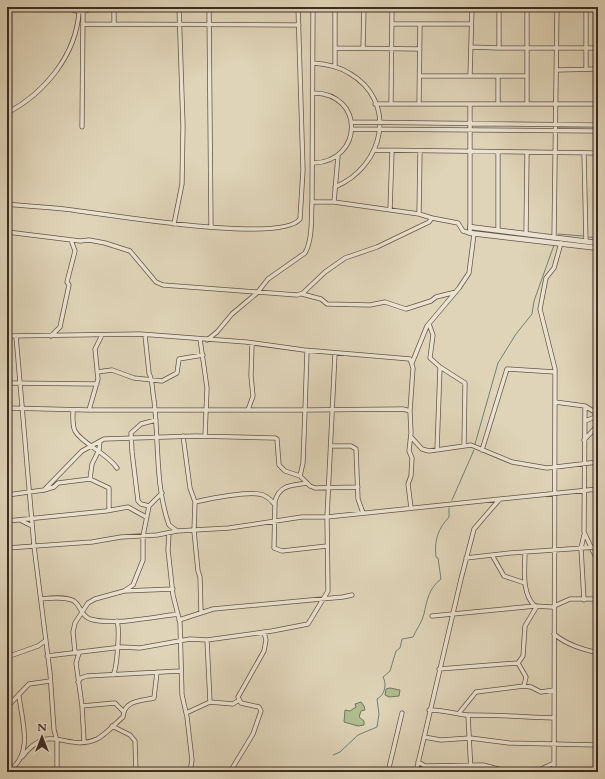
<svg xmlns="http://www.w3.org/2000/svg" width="605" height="779" font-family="Cardo,serif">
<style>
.green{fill:#afbd91;stroke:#76745a}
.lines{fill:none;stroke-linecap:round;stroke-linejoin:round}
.stream{stroke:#718076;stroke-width:1}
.minor-casing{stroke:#665549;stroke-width:5}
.tertiary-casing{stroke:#665549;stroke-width:6}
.minor{stroke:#eae3d1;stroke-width:3.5}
.tertiary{stroke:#eae3d1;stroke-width:4.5}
</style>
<rect width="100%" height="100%" fill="#dfd4b8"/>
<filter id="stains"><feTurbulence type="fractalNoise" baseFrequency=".005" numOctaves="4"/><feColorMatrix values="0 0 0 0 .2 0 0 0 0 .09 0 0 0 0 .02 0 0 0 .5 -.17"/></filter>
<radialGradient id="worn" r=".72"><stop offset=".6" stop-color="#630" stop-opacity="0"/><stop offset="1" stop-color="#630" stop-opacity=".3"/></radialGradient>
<path class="green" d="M390 688 400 690 399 696 389 697 385 695 386 689Z
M361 702 364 706 365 710 361 711 359 717 364 721V725L358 726 344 722 345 710 350 711 356 707 355 704Z"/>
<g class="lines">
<path class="stream" d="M558 234 583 236
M589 237 598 238
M475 444 498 363 516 334 532 314 534 301 554 245
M452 500 474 450
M333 755 340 752 358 735 377 727 379 714 377 699C385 695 387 684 383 677L390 671 396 651 400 648 402 639 413 637C416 630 422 622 424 614 427 600 429 588 441 579L438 558 436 557C434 540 438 529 449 517V508"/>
<defs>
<path id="minor" d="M67 7C76 13 85 13 94 7
M114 7V24
M209 7 211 227
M313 7 312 202H334L419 214 432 218
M499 7V48H598
M586 7V69
M83 24 299 25
M392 24H471
M471 47 499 48
M335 48 420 49
M363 48 364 7
M313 63C326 64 338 66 349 73 398 101 385 166 335 187
M335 67V7
M556 70 598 69
M420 76H527
M470 76 472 7
M498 76V104
M314 93C365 94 363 161 314 163
M375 104H598
M391 104 392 7
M419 104 420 24
M527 104V7
M7 113C45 93 76 55 79 12
M352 122 598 125
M82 127 83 12
M352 129 598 131
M375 150 598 153
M498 152V230
M584 153 586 242
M334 202 338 156
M7 204C31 207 55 207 79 211 114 215 281 244 300 219L303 170 298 7
M390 210 392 151
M419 214 420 151
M174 224 182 184 183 126 179 7
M7 232 80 241 89 240 105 243 130 251 156 282 163 285 297 295 303 293 325 272 345 258 377 247 429 222 432 218 458 223 463 231 470 233V104
M526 234 527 152
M554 238 557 7
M302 294 321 299 327 304 370 305 385 302 406 309 431 301 436 297 456 292
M429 324 433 335 430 358 440 367 437 450
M145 335 149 373C153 381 152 391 154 400 159 441 155 486 169 525L177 531
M7 336 140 334 246 342 304 350 410 359 413 368 410 411 411 433 409 451 412 458 411 476 408 484 411 508
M16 336 34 546 50 673 54 730 57 741V772
M51 336 60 327 69 285 67 282 75 251 71 240
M200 339 207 388 205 436
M207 340 217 332 232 314 257 293 268 279 305 253C313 239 311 217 312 202
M412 363 427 326 459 288 469 273 474 234
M440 367 465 383 464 446
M97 372 112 370 134 378 162 381 177 373 179 359 203 355
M7 383 97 384
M555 402 585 406 598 414
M585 406 584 532 598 562
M7 408 89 410H305L307 351
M73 410C73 417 72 425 75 431 82 444 106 452 117 468
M89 410 98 379 95 349 102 335
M248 410 253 396 251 376 252 343
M585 421 598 416
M183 436 190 488 195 502 194 531 198 571 200 577 201 612
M411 437 422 449 429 451 471 445 512 462 547 468 598 462
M584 440 598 425
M331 446H351L356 449 358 499 363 513
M482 450 507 369 555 372
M300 476 303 463 305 410 403 409 410 411
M90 479 109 488V510
M307 483C292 486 280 484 275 501L274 548 282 551 327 546
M44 490 82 451 104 439 196 436 275 438 277 439 279 465 285 471 300 476 310 486 315 488 358 487
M7 495 44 490 54 487 58 483 90 479 92 464 99 450 100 441
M195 502C209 499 250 490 263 495 268 497 272 501 275 505
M149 506 141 504 138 501 132 452 131 433 141 424 156 420
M20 520 32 526
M7 521 106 511 128 507 146 517
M169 533 168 550 173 595 180 623 182 695 187 717 192 760 190 772
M584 535 581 548 584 600
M7 548 92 542 121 537 157 535 177 531 229 528 302 517H327L598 489
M525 552C525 568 521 594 535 606
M492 555 504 576 525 583
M466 558 510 553 598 547
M124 591 173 589
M41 599C50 598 65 596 74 601 81 606 81 616 90 619 113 626 154 617 178 614
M432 616 535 606 552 607 570 599H598
M179 620 213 609 343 597 352 595
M554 634C567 645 582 649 598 653
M207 640 210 702
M75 653 73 632 75 623 88 603 95 599 124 591 133 585 143 560V536L149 506 162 493
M79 653 76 663 82 706 84 741
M47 656 122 647 140 648 190 639 207 640 272 631 308 624 328 591 327 517 335 353
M7 657 38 646 45 641
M439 669 518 663
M113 675C117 669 120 629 117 621
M78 682 81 678 87 676 180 671
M524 686 526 677 518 663 523 656 525 626 537 606
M82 706 115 703 124 712
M7 707 29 684 50 681
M429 710C443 709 456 715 469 715 498 715 525 717 554 718
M186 713 210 702 233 704 239 700
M459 713 476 692 524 686 531 687 541 692 554 690
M468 715 471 772
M112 726 130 735 135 741 136 772
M424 737 441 740 470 738 509 743 598 745
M22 757C50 720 66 753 97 739 105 735 116 723 123 717 124 700 141 701 154 698L157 672
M418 762 425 766 483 765 510 772
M554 770 598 771
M9 771C34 753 22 722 19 696
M230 772 253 734 261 711 259 707 241 703 238 697 264 651 266 640 264 632
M388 772 402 713
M416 772 461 579 474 529 499 500
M535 772 554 763
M554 772 555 369 540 309 546 278 554 268 561 243"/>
<path id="tertiary" d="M470 227 598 243
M470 233 598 248
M7 771 19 772"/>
</defs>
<use href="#minor" class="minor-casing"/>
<use href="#tertiary" class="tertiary-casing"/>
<use href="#minor" class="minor"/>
<use href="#tertiary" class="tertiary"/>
</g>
<rect width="605" height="779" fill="none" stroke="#dfd4b8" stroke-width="24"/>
<rect x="8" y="8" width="589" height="763" fill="none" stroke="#3d2b24" stroke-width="2"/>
<rect x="12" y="12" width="581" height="755" fill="none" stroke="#3d2b24"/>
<g transform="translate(42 737)" stroke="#eae3d1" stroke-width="3" paint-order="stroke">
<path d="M0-3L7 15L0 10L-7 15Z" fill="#3d2b24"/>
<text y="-6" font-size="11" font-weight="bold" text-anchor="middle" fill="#3d2b24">N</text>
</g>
<rect width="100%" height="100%" filter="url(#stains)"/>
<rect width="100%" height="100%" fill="url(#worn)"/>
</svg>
